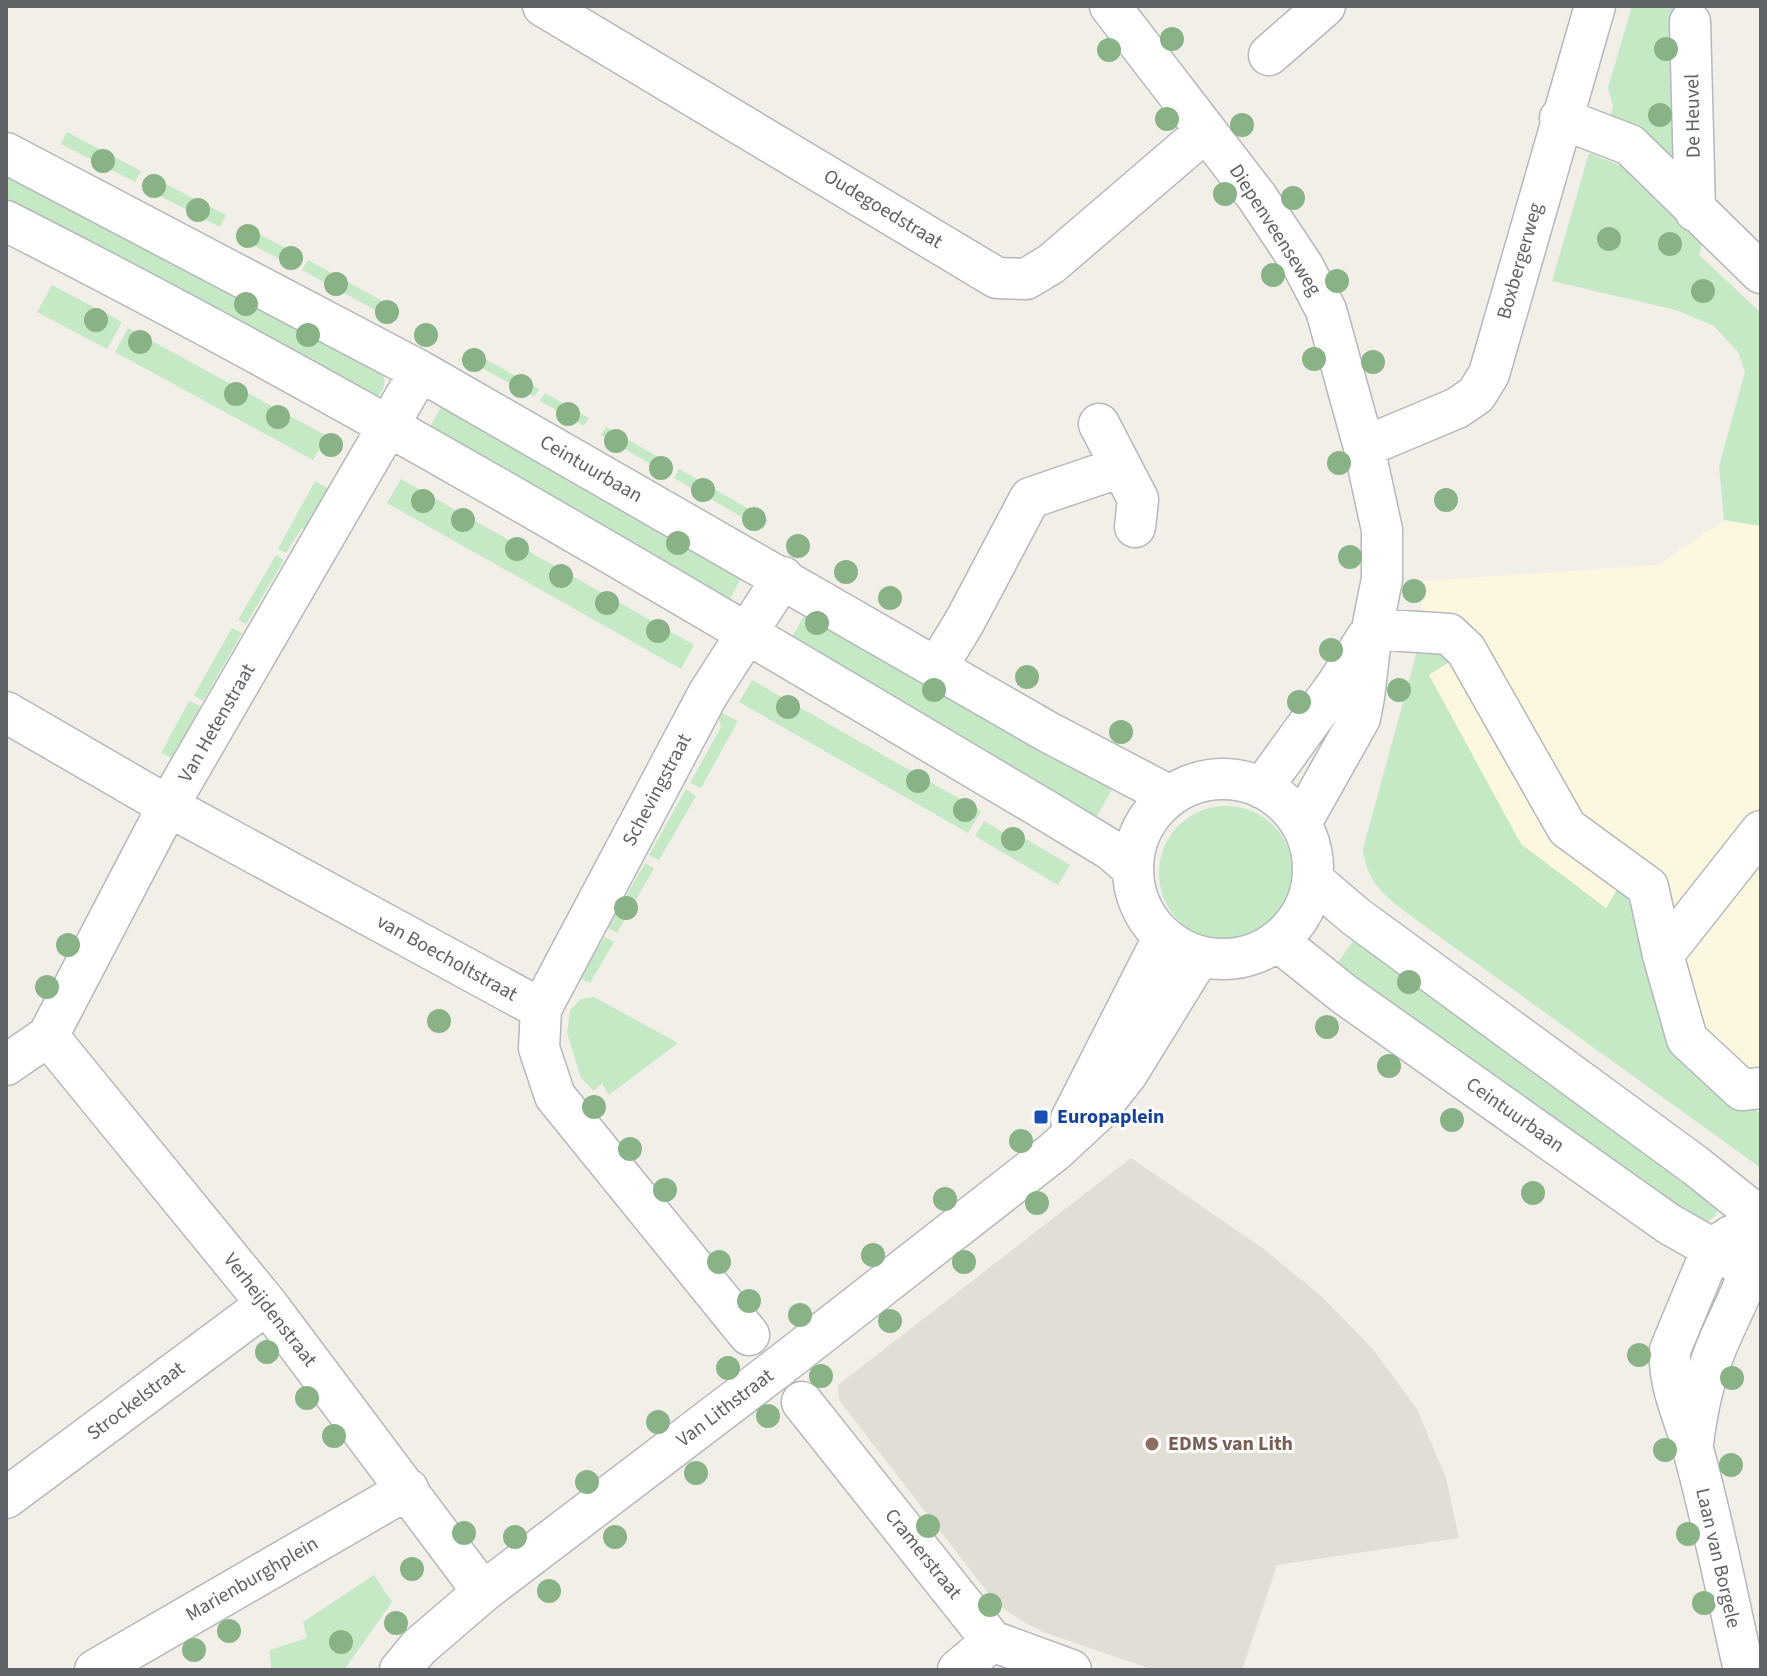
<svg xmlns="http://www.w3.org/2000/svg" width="1767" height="1676" font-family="'Source Sans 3',sans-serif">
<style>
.commercial{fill:#fef7e0}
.education{fill:#e1ded6}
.green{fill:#c5e8c5}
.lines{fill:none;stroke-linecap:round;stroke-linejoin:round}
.minor-casing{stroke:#b5b8bc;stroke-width:43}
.minor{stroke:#fff;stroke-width:40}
.tree{fill:#89b387}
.transit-dot{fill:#1a4fb4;stroke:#fff;stroke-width:3}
.education-dot{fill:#8d6e63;stroke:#fff;stroke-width:3}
.labels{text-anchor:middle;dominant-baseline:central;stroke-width:6;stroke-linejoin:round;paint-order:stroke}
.street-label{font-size:20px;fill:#5f6368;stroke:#fff}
.transit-label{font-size:20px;font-weight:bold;fill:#164399;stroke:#fff;text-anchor:start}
.education-label{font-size:20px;font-weight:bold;fill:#785e54;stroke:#fff;text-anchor:start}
</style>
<rect width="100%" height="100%" fill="#f1efe8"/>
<path class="commercial" d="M1724 520 1761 526V1117L1574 932 1410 679 1417 651 1424 581 1658 565Z"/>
<path class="education" d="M1131 1158 1261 1247 1320 1295 1371 1347 1417 1409 1446 1478 1459 1538 1277 1565 1242 1670H1154L1043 1632 1020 1620 995 1602 839 1400 838 1385Z"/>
<path class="green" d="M1632 6H1680L1681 160 1673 163 1609 121 1613 106 1608 88Z
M67 132 141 171 135 182 61 144Z
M1589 153 1626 168 1703 240 1699 255 1761 313V526L1724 520 1719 466 1745 372 1738 352 1714 326 1676 310 1552 281Z
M6 165 378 363C387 379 387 387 374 401L6 216Z
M148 175 226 215 220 227 141 186Z
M248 228 300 256 294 267 242 239Z
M308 260 393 307 388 317 302 270Z
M52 285 122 322 107 349 37 312Z
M128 328 327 436 313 460 115 352Z
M471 351 539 389 534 397 466 359Z
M545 393 589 418 584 426 540 401Z
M447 397 746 569 723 612 423 439Z
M606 427 672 465 667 474 601 435Z
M679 469 768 520 763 529 674 478Z
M401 479 694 645 681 669 387 503Z
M315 481 329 489 308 528 301 529 286 553 278 549Z
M276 555 284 560 246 624 238 620Z
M810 605 1117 781 1093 823 786 648Z
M232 628 242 633 203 701 194 695Z
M1432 647 1451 661 1429 675 1521 844 1606 908 1618 888 1627 896 1679 1056 1761 1114V1168L1422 924C1393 902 1367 888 1363 849L1417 651Z
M752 680 981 811 968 833 739 702Z
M189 701 201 706 183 738 184 745 176 760 161 753Z
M722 713 738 721 701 788 690 783 721 727 719 720Z
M686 789 696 796 659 860 649 855Z
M1159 873a67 67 0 1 1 134 0a67 67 0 1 1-134 0Z
M984 821 1004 833 1007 828 1070 865 1058 885 975 836Z
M645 863 654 868 617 933 608 928Z
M1358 934 1720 1203 1715 1216 1703 1225 1330 974Z
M605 937 614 942 590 983 575 976 581 962 590 960Z
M594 997 678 1043 609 1095 602 1083 594 1091 581 1078 567 1033 570 1010 581 999Z
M374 1575 392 1602 344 1670H271L270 1650 307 1638 303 1622Z"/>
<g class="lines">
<defs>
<path id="minor" d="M543 6 997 278 1026 279 1051 264 1206 131
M1110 6 1257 197 1303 266 1326 310 1364 447 1382 530V579L1372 629 1364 697 1360 718 1301 823
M1690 22 1695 211
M1269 55 1325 6
M1560 118 1630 145 1761 273
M6 153 420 371 1048 732 1170 796
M6 221C361 401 703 607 1045 810L1111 850 1132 868
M1099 424 1138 499 1135 527
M1364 447 1457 408 1476 395 1489 374 1595 6
M1372 629 1449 634 1466 650 1567 828 1648 887 1663 955 1687 1039 1742 1090 1761 1088
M937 667 965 621 1030 498 1121 467
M6 712 168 806 541 1009 539 1048 555 1096 749 1335
M1133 869a90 90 0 1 1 180 0a90 90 0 1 1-180 0Z
M1262 788 1338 683 1367 637
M1313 880 1355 916 1696 1166 1761 1218
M1278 941 1344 994 1669 1224 1761 1276
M1663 955 1761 831
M541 1009 708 694 783 577
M48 1036 267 1304 483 1592
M6 1065 48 1036 168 806 420 371
M1071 1119 1163 938
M1733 1235 1712 1249 1670 1350C1668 1384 1683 1414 1692 1446 1713 1520 1727 1596 1744 1670
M802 1402 992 1641 1071 1670
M1693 1443C1697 1411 1703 1381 1715 1351 1729 1315 1749 1284 1755 1246
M6 1498 267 1304
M95 1670 408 1489
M400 1670 419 1647 483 1592 776 1369 1055 1151 1096 1113 1127 1074 1199 957
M958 1670 992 1641"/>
</defs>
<use href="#minor" class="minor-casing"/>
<use href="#minor" class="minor"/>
</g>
<g class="tree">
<circle cx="1172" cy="39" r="12"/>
<circle cx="1666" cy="49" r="12"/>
<circle cx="1109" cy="50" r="12"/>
<circle cx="1660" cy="115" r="12"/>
<circle cx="1167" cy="119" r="12"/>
<circle cx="1242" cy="125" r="12"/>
<circle cx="103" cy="161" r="12"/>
<circle cx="154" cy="186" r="12"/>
<circle cx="1225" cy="194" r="12"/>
<circle cx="1293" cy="198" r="12"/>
<circle cx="198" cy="210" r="12"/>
<circle cx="248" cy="236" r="12"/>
<circle cx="1609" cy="239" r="12"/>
<circle cx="1670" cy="244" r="12"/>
<circle cx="291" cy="258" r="12"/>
<circle cx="1273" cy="275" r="12"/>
<circle cx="1337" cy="281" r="12"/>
<circle cx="336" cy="284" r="12"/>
<circle cx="1703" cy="291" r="12"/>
<circle cx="246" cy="304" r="12"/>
<circle cx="387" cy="312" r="12"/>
<circle cx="96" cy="320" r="12"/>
<circle cx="308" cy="335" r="12"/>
<circle cx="426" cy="335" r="12"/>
<circle cx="140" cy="342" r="12"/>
<circle cx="1314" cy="359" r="12"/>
<circle cx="474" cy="360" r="12"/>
<circle cx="1373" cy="362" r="12"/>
<circle cx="521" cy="386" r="12"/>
<circle cx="236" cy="394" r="12"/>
<circle cx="568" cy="414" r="12"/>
<circle cx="278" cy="417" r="12"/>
<circle cx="616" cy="441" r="12"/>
<circle cx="331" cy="445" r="12"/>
<circle cx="1339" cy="463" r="12"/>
<circle cx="661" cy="468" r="12"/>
<circle cx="703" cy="490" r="12"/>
<circle cx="1446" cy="500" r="12"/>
<circle cx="423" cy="501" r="12"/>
<circle cx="754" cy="519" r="12"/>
<circle cx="463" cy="520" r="12"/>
<circle cx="678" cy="543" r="12"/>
<circle cx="798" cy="546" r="12"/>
<circle cx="517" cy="549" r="12"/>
<circle cx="1350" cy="557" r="12"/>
<circle cx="846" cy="572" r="12"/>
<circle cx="561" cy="576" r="12"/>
<circle cx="1414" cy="591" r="12"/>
<circle cx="890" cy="598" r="12"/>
<circle cx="607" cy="603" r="12"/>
<circle cx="817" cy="623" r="12"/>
<circle cx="658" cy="631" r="12"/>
<circle cx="1331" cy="650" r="12"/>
<circle cx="1027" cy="677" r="12"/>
<circle cx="934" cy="690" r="12"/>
<circle cx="1399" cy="690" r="12"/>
<circle cx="1299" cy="702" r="12"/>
<circle cx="788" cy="707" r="12"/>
<circle cx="1121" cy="732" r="12"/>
<circle cx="918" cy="781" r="12"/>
<circle cx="965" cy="810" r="12"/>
<circle cx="1013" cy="839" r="12"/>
<circle cx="626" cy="908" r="12"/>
<circle cx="68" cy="945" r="12"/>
<circle cx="1409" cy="982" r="12"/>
<circle cx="47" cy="987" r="12"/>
<circle cx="439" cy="1021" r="12"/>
<circle cx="1327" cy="1027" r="12"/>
<circle cx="1389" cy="1066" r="12"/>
<circle cx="594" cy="1107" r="12"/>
<circle cx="1452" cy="1120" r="12"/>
<circle cx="1021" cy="1141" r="12"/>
<circle cx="630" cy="1149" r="12"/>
<circle cx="665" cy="1190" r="12"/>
<circle cx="1533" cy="1193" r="12"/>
<circle cx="945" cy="1199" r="12"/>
<circle cx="1037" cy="1203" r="12"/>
<circle cx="873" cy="1255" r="12"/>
<circle cx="719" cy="1262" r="12"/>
<circle cx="964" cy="1262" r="12"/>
<circle cx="749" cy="1301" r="12"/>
<circle cx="800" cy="1315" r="12"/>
<circle cx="890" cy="1321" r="12"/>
<circle cx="267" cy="1352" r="12"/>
<circle cx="1639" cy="1355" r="12"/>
<circle cx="728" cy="1368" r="12"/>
<circle cx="821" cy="1376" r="12"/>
<circle cx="1732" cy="1378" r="12"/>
<circle cx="307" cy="1398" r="12"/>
<circle cx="768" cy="1416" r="12"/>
<circle cx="658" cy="1422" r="12"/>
<circle cx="334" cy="1436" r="12"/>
<circle cx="1665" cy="1450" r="12"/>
<circle cx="1731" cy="1465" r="12"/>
<circle cx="696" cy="1473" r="12"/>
<circle cx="587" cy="1482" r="12"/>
<circle cx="928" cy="1526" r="12"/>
<circle cx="464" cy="1533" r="12"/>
<circle cx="1688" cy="1534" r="12"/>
<circle cx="515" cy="1537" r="12"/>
<circle cx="615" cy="1537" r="12"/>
<circle cx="412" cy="1569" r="12"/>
<circle cx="549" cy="1591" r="12"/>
<circle cx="1704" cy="1603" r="12"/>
<circle cx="990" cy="1605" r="12"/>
<circle cx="396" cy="1623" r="12"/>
<circle cx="229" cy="1631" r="12"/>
<circle cx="341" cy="1642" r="12"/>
<circle cx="194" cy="1650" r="12"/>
</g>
<rect class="transit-dot" x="1033" y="1109" width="16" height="16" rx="4"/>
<circle class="education-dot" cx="1152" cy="1444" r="8"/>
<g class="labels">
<g class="street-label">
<text transform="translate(1693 116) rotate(-91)">De Heuvel</text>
<text transform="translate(883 209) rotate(31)">Oudegoedstraat</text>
<text transform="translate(1275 230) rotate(57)">Diepenveenseweg</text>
<text transform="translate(1520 261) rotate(-74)">Boxbergerweg</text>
<text transform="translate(591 469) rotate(30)">Ceintuurbaan</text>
<text transform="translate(217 723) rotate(-60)">Van Hetenstraat</text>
<text transform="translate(657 790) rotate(-62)">Schevingstraat</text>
<text transform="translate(447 958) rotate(29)">van Boecholtstraat</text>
<text transform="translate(1515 1115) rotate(35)">Ceintuurbaan</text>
<text transform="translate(270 1310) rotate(52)">Verheijdenstraat</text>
<text transform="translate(136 1401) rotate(-37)">Strockelstraat</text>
<text transform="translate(725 1408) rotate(-37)">Van Lithstraat</text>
<text transform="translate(923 1554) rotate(51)">Cramerstraat</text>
<text transform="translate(1718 1558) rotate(77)">Laan van Borgele</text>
<text transform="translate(252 1579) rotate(-30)">Marienburghplein</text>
</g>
<g class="transit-label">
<text x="1057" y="1117">Europaplein</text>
</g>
<g class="education-label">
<text x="1168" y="1444">EDMS van Lith</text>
</g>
</g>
<rect width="1767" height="1676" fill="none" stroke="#5f6368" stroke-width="16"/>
</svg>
